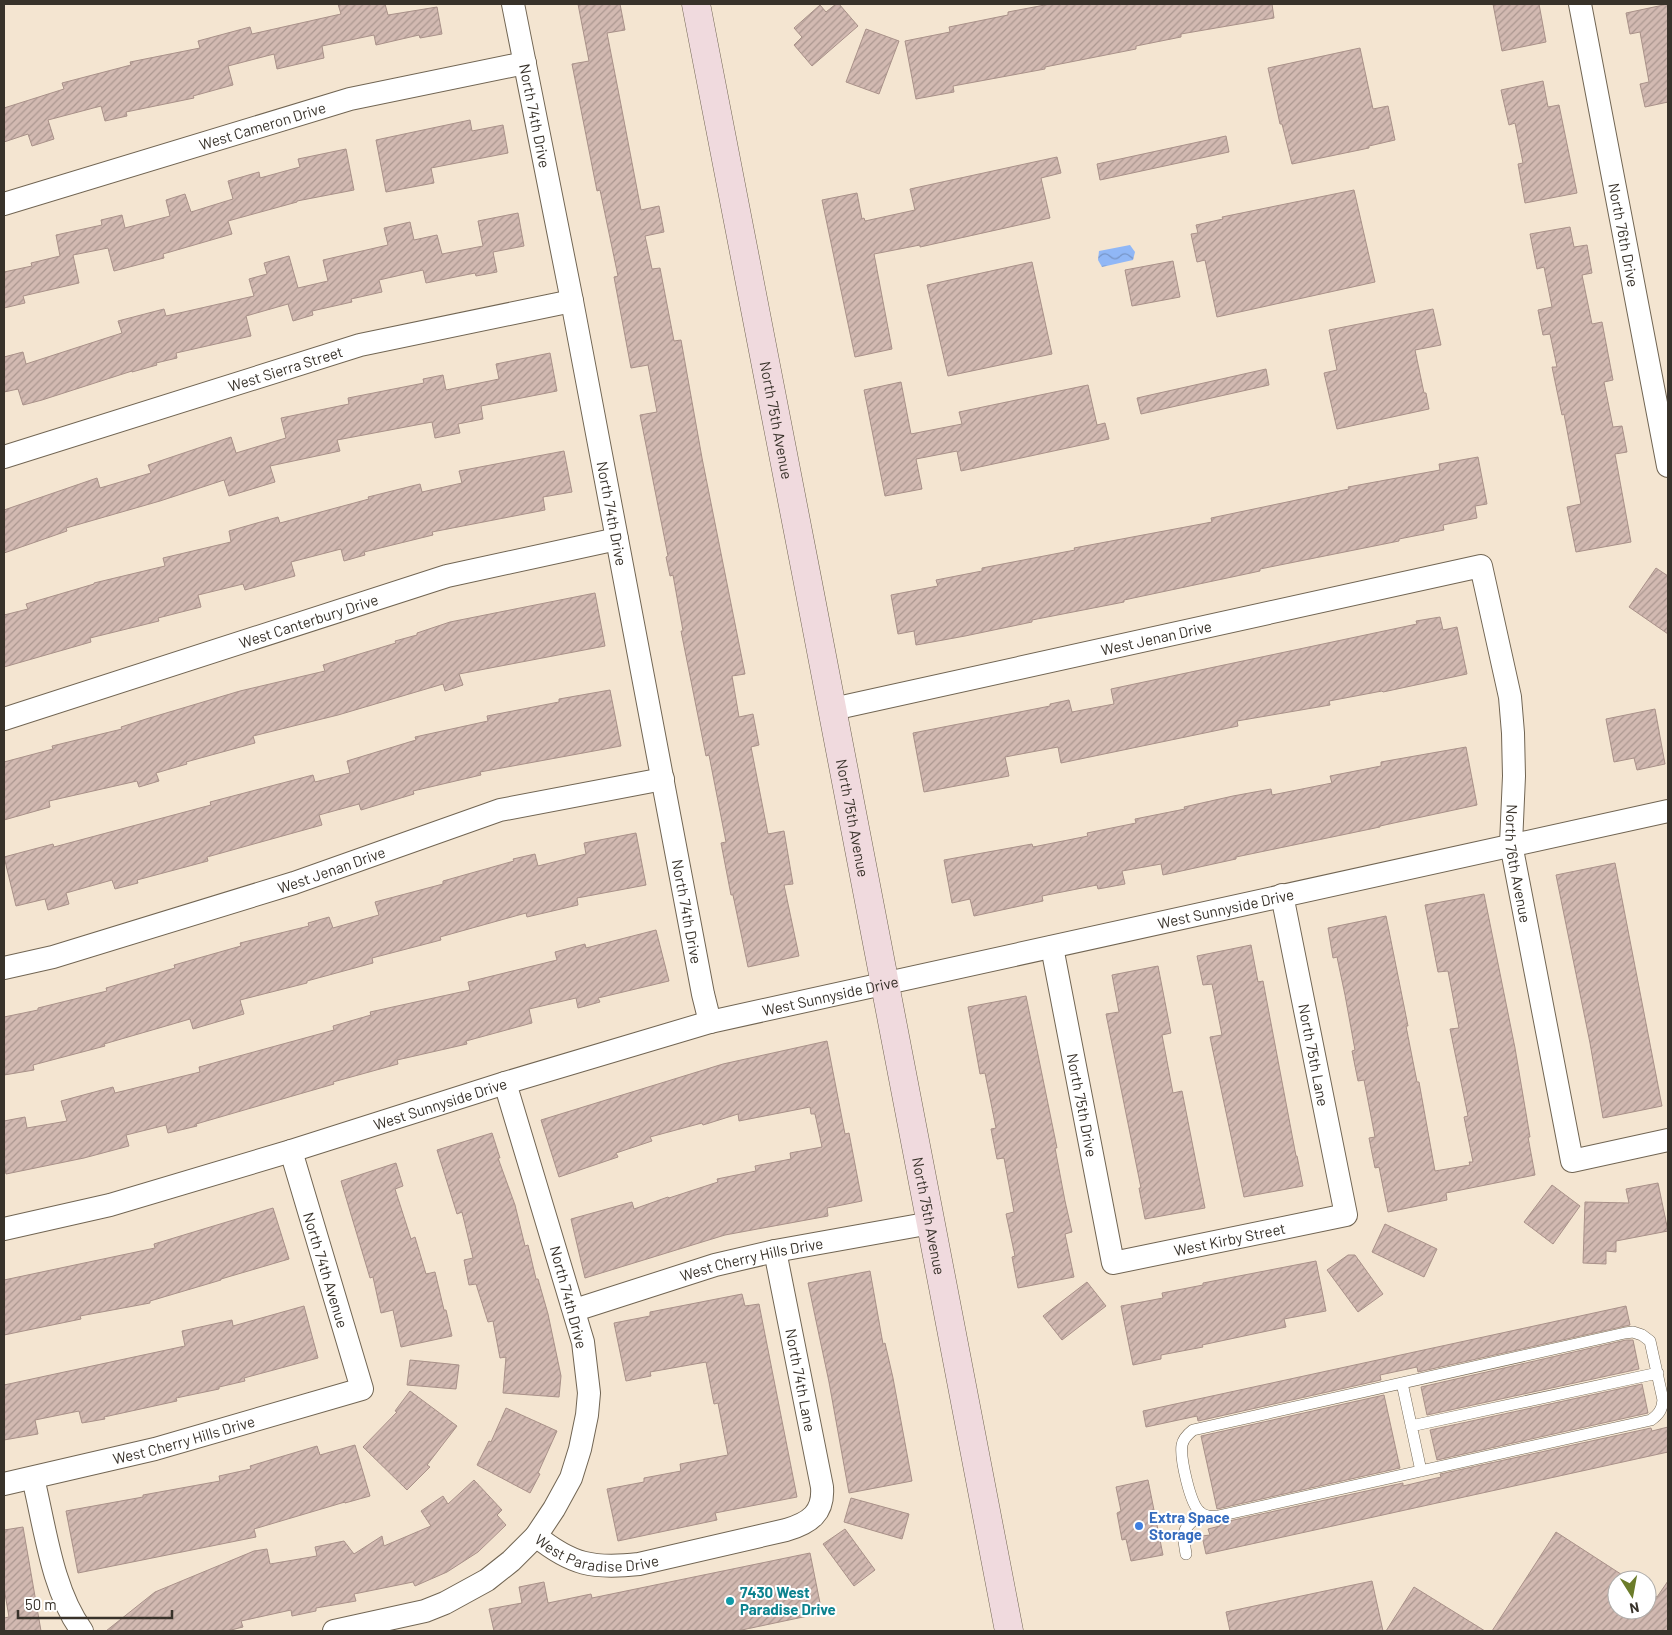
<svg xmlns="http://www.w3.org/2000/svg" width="1672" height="1635" font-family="Barlow,sans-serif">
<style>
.water{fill:url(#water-waves)}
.building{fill:url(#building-hatch);stroke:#a99189}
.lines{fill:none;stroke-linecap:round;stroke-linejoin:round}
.service-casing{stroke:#716553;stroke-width:12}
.minor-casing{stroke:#716553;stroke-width:24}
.secondary-casing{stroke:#716553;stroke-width:29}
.service{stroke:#fff;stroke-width:11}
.minor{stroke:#fff;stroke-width:22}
.secondary{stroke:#f0dade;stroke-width:28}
.shop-dot{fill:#3f7fe0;stroke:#fff;stroke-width:2}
.culture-dot{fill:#0f9aa8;stroke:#fff;stroke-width:2}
.labels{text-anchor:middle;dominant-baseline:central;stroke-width:4;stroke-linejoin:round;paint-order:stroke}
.street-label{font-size:15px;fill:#38322a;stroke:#fff}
.shop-label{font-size:15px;font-weight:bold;fill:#366cbe;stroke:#fff;text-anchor:start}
.culture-label{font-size:15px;font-weight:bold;fill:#0d838f;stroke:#fff;text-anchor:start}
</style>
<defs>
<pattern id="water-waves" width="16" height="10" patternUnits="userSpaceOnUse" patternTransform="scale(1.25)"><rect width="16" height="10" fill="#90b7f6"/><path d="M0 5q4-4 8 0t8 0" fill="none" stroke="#7795c7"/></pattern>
<pattern id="building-hatch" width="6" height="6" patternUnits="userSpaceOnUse" patternTransform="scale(1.25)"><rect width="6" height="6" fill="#d2b9b1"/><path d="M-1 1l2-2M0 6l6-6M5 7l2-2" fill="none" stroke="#ab9790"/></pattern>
</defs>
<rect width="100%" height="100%" fill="#f4e5d1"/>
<path class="water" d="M1130 245 1135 252 1133 260 1102 267 1098 260 1099 251Z"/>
<path class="building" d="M338 4H385L388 15 437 7 442 34 420 38 419 35 376 45 374 35 322 46 324 58 277 69 274 54 228 66 233 85 193 96 194 98 126 112 127 116 105 121 101 106 48 120 54 139 32 146 28 134 4 142V108L64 89 62 83 131 65 130 62 200 48 198 41 250 27 252 34 341 14Z
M578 4H620L625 30 607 33 621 105 641 210 659 206 664 232 645 236 652 269 660 268 674 341 681 340 702 458 745 674 732 676 739 717 753 714 759 745 751 747 768 834 784 831 793 884 784 885 799 956 748 967 733 895H731L721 843 726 842 709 755 706 756 681 631H683L673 575 670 576 666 557 668 556 640 415 657 412 648 365 631 368 614 277 618 276 600 190 597 191 572 64 589 61Z
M836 4H839L858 26 812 66 794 45 802 37 794 28 820 5 826 12Z
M1050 4H1272L1274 18 1181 34V37L1136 46V49L1045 67V69L953 86 954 92 916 99 905 41 950 32 949 27 1008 15V12Z
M1493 4H1539L1546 42 1502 51Z
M1668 4V102L1645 107 1640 84 1649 82 1640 32 1630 34 1626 13Z
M866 29 899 41 879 94 846 82Z
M1360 48 1373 109 1388 106 1395 140 1369 146V148L1292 164 1282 124H1280L1268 68Z
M1543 81 1548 107 1559 105 1577 193 1525 203 1518 164 1523 163 1515 123 1509 125 1501 90Z
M470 120 472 131 503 125 508 153 431 168 434 183 386 192 376 140Z
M1226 136 1229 152 1100 180 1097 164Z
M346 149 354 190 297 201V202L228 221 232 234 163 254 164 258 114 271 108 248 73 255 79 283 23 296 25 303 4 308V272L32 266 31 263 60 256 56 235 102 225 101 220 122 215 125 228 170 216 166 200 185 194 191 212 233 199 228 181 259 172 260 178 300 167 298 159Z
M1057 157 1061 173 1041 178 1050 218 920 247V245L874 254 892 349 855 357 822 200 857 193 862 219 864 218 865 221 915 210 910 189Z
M1354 190 1375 282 1217 317 1205 260 1197 262 1191 234 1198 233 1196 225 1223 219 1222 217Z
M518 213 524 246 493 252 497 272 476 276 475 273 426 283 423 270 379 280 382 292 351 299 352 302 312 311 313 315 293 321 288 304 246 316 251 336 176 353 177 358 156 363 157 365 132 372V371L42 400 23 405 18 389 4 392V357L23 352 26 364 122 333 118 321 164 309 166 316 254 296 249 279 267 274 264 263 289 256 298 288 328 281 323 260 388 245 384 228 410 222 414 240 437 235 442 254 483 246 478 221Z
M1570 227 1574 247 1587 245 1592 273 1582 275 1592 324 1602 322 1613 380 1604 382 1613 427 1622 426 1627 452 1615 454 1631 542 1576 552 1567 507 1581 504 1564 414 1562 415 1552 367H1557L1550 334 1543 335 1538 310 1552 307 1544 267 1537 269 1530 234Z
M1173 261 1180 297 1132 306 1125 270Z
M1032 262 1052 354 948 376 927 285Z
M1433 309 1441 345 1415 350 1424 393H1426L1429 409 1337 429 1324 373 1337 370 1329 330Z
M550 353 557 391 481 406 483 419 458 424 460 433 435 438 432 422 337 440 340 451 270 466 275 482 229 496 224 480 160 501 66 528 67 531 4 553V510L97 478 100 488 151 473 148 465 231 437 236 453 286 438 281 418 349 404 348 398 424 383 423 379 443 375 446 390 499 379 496 364Z
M1266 369 1269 385 1141 414 1137 398Z
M901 382 911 434 962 424 959 412 1088 385 1097 425 1105 423 1109 439 961 471 957 451 916 459 922 489 885 496 864 390Z
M564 451 572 492 543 497 545 510 432 532 433 535 364 552 365 555 344 561 341 549 291 562 295 576 245 590 243 584 198 595 201 607 158 618 159 621 90 638 91 642 4 667V615L28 609 26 604 94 584V583L165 566 163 558 231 542 229 531 278 517 280 523 369 499 368 497 420 484 422 492 462 483 459 471Z
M1478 457 1487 504 1475 506 1477 518 1443 525 1444 530 1399 539V541L1260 569V571L1124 600V602L1032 620V622L965 636 916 645 914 631 898 634 891 595 938 586 936 580 982 571V568L1075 550 1074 548 1212 522 1211 518 1349 489 1348 487 1440 470 1439 464Z
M1656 568 1668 576V634L1629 607Z
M595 593 605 646 459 674 463 685 445 691 443 684 338 715 253 736 255 743 186 762 187 764 156 773 159 781 139 787 137 781 49 801 50 807 4 820V762L53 749 52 746 122 729 121 727 146 719 240 691 325 671 323 665 396 643 395 641 417 635V633L450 622Z
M1440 617 1443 630 1457 627 1467 674 1383 692 1382 691 1329 701 1330 705 1237 721 1238 726 1061 763 1058 747 1005 757 1009 776 924 792 913 733 1050 706V704L1069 700 1072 712 1114 704 1111 689 1417 624 1416 621Z
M610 690 621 746 480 772 481 775 413 791 414 794 361 810 359 804 319 815 322 825 207 857 208 861 137 880 138 883 115 889 112 880 66 893 69 904 48 910 45 899 16 906 4 857 53 844 54 847 211 805 210 802 313 775 315 782 350 773 347 761 416 740 415 737 488 721 487 716 559 702V699Z
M1655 709 1665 764 1637 770 1634 758 1614 762 1606 719Z
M1466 747 1477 805 1380 826V827L1236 857V859L1163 875 1161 864 1122 871 1125 884 1098 889 1097 885 1042 896 1043 901 974 916 970 899 952 903 944 860 1032 844 1033 847 1088 836 1087 833 1136 823 1135 819 1185 809 1184 807 1233 796 1271 789 1272 795 1332 783 1330 776 1381 766V762Z
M636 833 646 885 577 898 578 905 527 917 526 913 440 937 441 940 372 958 373 963 307 981V983L240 1000 244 1014 193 1029 190 1019 104 1044 105 1046 33 1065 34 1070 4 1075V1017L38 1010V1008L107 991 106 988 175 968 174 965 241 946 240 943 309 926 308 923 329 917 333 928 379 915 375 902 443 884V881L514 861 513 859 535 854 538 866 586 854 584 843Z
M1615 863 1662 1106 1603 1118 1590 1043 1556 875Z
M1484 894 1515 1048 1530 1137H1528L1535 1175 1446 1193 1447 1200 1388 1212 1379 1167 1375 1168 1369 1138 1375 1137 1364 1080 1358 1081 1352 1051 1355 1050 1345 995 1337 957 1333 958 1328 928 1386 916 1408 1026H1406L1417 1082H1419L1435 1171 1470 1165 1469 1162H1473L1464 1117 1468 1116 1450 1029 1459 1028 1448 971 1438 972 1425 905Z
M656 930 669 981 598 998 600 1002 578 1008 576 998 529 1009 532 1023 466 1041 467 1044 397 1060 398 1064 333 1082 334 1084 196 1124 197 1126 168 1133 166 1125 126 1135 129 1146 84 1158 6 1174 4 1165V1121L25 1117 27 1128 67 1121 61 1101 113 1087 115 1093 200 1072 199 1067 334 1030 333 1026 371 1015 370 1012 470 990 468 982 557 960 555 952 585 944 586 948Z
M1251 945 1258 982 1263 981 1296 1156H1297L1303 1186 1244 1197 1210 1037 1222 1035 1212 984 1203 985 1197 956Z
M1158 966 1171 1033 1162 1035 1173 1093 1182 1091 1205 1208 1145 1219 1139 1188H1141L1106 1014 1119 1012 1112 975Z
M1026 996 1057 1148H1055L1065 1201 1072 1232 1065 1234 1074 1277 1018 1288 1012 1257 1015 1256 1006 1214 1014 1212 1004 1158 997 1159 991 1129 996 1128 985 1073 980 1074 968 1007Z
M827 1041 845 1134 849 1133 862 1201 827 1208 828 1216 725 1235 585 1278 571 1219 632 1202 634 1209 668 1197 669 1198 718 1182 717 1179 756 1171 755 1166 791 1159 790 1153 822 1147 815 1114H811L810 1107 739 1121 738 1114 703 1125 702 1123 650 1137 652 1141 616 1153 618 1157 559 1177 541 1120 723 1064Z
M492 1133 500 1158H498L515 1205 525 1246 528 1245 536 1279H538L548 1314 561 1376 559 1397 503 1393 506 1357 500 1358 493 1321 488 1322 476 1284 469 1285 464 1260 473 1258 462 1212 457 1214 437 1150Z
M396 1163 403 1186 395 1189 411 1239 415 1237 426 1274 435 1272 444 1310H446L452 1336 401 1347 393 1310 381 1313 373 1277 370 1278 341 1181Z
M1658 1183 1668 1231 1616 1241V1252L1606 1251V1264L1583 1263 1585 1202 1629 1203 1626 1189Z
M1552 1185 1580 1206 1553 1244 1524 1222Z
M273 1208 289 1259 221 1279V1280L150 1301V1303L80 1316 81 1319 4 1335V1280L155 1248 154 1244Z
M1385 1224 1437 1249 1424 1277 1372 1252Z
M1348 1255H1355L1383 1294 1358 1312 1327 1270Z
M1316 1261 1326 1311 1284 1319 1286 1327 1202 1345 1203 1347 1161 1355V1359L1133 1365 1121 1306 1163 1298 1162 1293 1203 1285V1283Z
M870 1271 883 1344 885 1343 893 1378 912 1481 849 1493 829 1382 808 1283Z
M1087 1282 1106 1306 1062 1340 1043 1316Z
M742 1294 745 1306 759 1304 797 1497 715 1513 717 1520 618 1541 607 1489 644 1482V1478L681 1471 680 1464 728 1455 718 1403 714 1404 706 1362 650 1372 651 1376 626 1381 614 1323 650 1316V1312Z
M304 1306 318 1358 244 1378 245 1381 219 1387V1389L176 1398 177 1401 104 1417 105 1419 82 1423 79 1411 35 1420 38 1434 4 1440V1385L185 1346 182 1331 232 1320 233 1326Z
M1626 1306 1630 1325 1418 1372 1417 1367 1380 1375 1381 1380 1198 1421 1197 1416 1146 1427 1143 1411Z
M1626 1340H1633L1639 1369 1427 1415 1421 1387Z
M410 1360 459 1365 456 1389 407 1385Z
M1642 1384 1648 1413 1437 1460 1430 1430Z
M410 1391 457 1426 427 1465 430 1467 407 1490 363 1447 397 1412 395 1411Z
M1384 1395 1400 1468 1217 1509 1201 1436Z
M506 1408 557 1431 538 1473 540 1474 530 1493 477 1465 489 1441 491 1442Z
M1668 1427V1452L1206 1554 1202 1536 1210 1535 1208 1529 1220 1526V1523L1403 1483V1486L1441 1477 1440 1474 1651 1428 1652 1431Z
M355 1445 370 1496 345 1503V1502L254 1529 256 1537 78 1573 66 1511 143 1497V1495L220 1481 219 1476 251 1469 250 1466 317 1446 320 1455Z
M474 1480 502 1510 497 1515 506 1525 478 1552 447 1572 415 1586 413 1582 354 1594 356 1601 316 1608V1611L292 1616 291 1610 241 1621 243 1627 227 1631H106L155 1592 254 1551 267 1549 270 1564 317 1556 315 1547 344 1541 354 1554 382 1536 384 1546 431 1526 421 1511 443 1496 448 1504Z
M1148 1480 1163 1555 1131 1561 1126 1539 1122 1540 1117 1513 1121 1511 1116 1487Z
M851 1498 909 1514 902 1539 844 1522Z
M23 1527 41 1631H4V1618L9 1617 4 1588V1530Z
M845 1529 875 1570 854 1586 823 1544Z
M1556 1532 1630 1580H1617V1610H1647V1591L1657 1597 1668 1581V1631H1492Z
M810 1553 822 1613 737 1631H494L489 1609 522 1603 519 1587 544 1582 548 1603 591 1594 592 1598Z
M1372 1581 1383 1631H1230L1226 1612Z
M1414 1587 1485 1631H1386Z"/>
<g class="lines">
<defs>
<path id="service" d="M1633 1332 1642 1335 1650 1341 1663 1400C1662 1410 1659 1414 1651 1420L1218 1516C1211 1517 1205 1517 1200 1512 1190 1504 1180 1458 1182 1445 1183 1439 1188 1434 1193 1430L1625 1333Z
M1402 1383 1421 1471
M1411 1426 1658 1373
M1186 1554C1182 1530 1182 1529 1201 1514"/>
<g id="minor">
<path id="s1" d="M513 4 572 301 703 994 710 1022"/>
<path id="s2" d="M1580 4 1668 466"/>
<path id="s3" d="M4 204 350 99 525 63"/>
<path id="s4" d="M4 457 360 345 572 301"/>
<path id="s5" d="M833 709 1481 566 1510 697 1513 733 1514 776 1511 844 1572 1161 1668 1140"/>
<path id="s6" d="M4 719 447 576 617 539"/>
<path id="s7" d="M1052 947 1113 1263 1346 1215 1282 895"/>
<path id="s8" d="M4 968 53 957 294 883 500 810 663 779"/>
<path id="s9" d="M4 1229 110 1205 291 1151 505 1083 710 1022 1668 811"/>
<path id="s10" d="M575 1310 715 1265 775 1251 931 1223"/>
<path d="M33 1478C45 1527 52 1590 82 1631"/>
<path id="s11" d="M4 1484 155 1449 362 1389 291 1151"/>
<path id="s12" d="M536 1536C572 1565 593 1569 639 1564L786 1530C810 1523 824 1513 822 1487L775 1251"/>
<path d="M334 1631 425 1611 445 1603 487 1580 511 1561 536 1536 554 1509 571 1478 580 1449 587 1415 589 1393 583 1342 505 1083"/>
</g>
<g id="secondary">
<path id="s13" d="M696 4C802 546 904 1089 1009 1631"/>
</g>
</defs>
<use href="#service" class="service-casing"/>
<use href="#minor" class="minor-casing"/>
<use href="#secondary" class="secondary-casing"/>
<use href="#service" class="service"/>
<use href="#minor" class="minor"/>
<use href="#secondary" class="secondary"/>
</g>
<circle class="shop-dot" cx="1139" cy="1526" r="5"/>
<circle class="culture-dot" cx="730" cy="1601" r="5"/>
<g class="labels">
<g class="street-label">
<text stroke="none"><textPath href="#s1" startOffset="114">North 74th Drive</textPath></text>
<text stroke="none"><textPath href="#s3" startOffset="270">West Cameron Drive</textPath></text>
<text stroke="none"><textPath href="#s2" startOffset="235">North 76th Drive</textPath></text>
<text stroke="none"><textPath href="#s4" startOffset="295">West Sierra Street</textPath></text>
<text stroke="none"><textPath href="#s13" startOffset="424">North 75th Avenue</textPath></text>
<text stroke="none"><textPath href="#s1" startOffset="519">North 74th Drive</textPath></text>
<text stroke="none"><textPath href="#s6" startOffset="320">West Canterbury Drive</textPath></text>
<text stroke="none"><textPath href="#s5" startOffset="331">West Jenan Drive</textPath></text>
<text stroke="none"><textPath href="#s13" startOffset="829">North 75th Avenue</textPath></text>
<text stroke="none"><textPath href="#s5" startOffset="965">North 76th Avenue</textPath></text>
<text stroke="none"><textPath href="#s8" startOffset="342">West Jenan Drive</textPath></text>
<text stroke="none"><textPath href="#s9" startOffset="1264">West Sunnyside Drive</textPath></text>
<text stroke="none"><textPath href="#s1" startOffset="924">North 74th Drive</textPath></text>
<text stroke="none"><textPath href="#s9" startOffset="859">West Sunnyside Drive</textPath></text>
<text transform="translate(1314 1055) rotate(79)">North 75th Lane</text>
<text stroke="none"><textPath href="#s9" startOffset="454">West Sunnyside Drive</textPath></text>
<text stroke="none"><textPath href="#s7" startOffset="161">North 75th Drive</textPath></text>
<text stroke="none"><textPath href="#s13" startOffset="1234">North 75th Avenue</textPath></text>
<text stroke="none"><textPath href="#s7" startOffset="441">West Kirby Street</textPath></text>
<text stroke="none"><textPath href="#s10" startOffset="184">West Cherry Hills Drive</textPath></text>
<text transform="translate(326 1270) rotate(73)">North 74th Avenue</text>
<text transform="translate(569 1297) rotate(75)">North 74th Drive</text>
<text transform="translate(801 1380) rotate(79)">North 74th Lane</text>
<text stroke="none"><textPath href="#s11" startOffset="185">West Cherry Hills Drive</textPath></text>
<text stroke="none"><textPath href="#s12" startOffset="66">West Paradise Drive</textPath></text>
</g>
<g class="shop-label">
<text x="1149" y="1517">Extra Space<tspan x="1149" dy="17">Storage</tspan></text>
</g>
<g class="culture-label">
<text x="740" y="1592">7430 West<tspan x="740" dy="17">Paradise Drive</tspan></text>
</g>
</g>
<rect width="1672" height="1635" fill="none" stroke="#38322a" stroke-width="10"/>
<g transform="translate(1632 1595) rotate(169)"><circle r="24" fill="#ffffff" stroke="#afadaa"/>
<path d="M0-4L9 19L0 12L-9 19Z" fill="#6b7c2a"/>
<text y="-8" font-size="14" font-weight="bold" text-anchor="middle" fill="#38322a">N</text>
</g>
<path d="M18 1610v8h154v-8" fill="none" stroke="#38322a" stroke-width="2.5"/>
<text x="25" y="1610" font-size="15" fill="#38322a" stroke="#ffffff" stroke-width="4" paint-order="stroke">50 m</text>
</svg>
